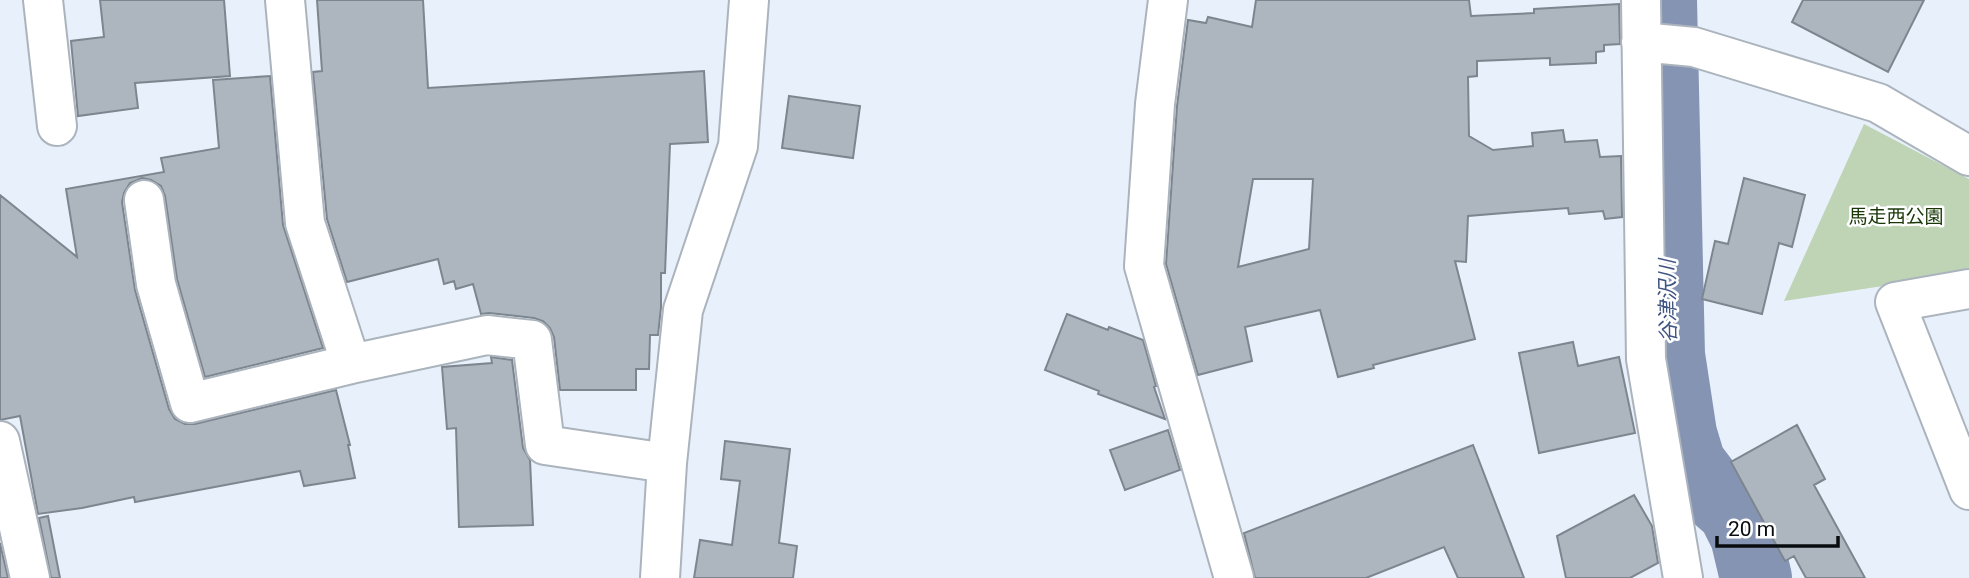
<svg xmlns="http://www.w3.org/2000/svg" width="1969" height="578" font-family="Roboto,'Noto Sans JP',sans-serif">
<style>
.green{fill:#bed4b4}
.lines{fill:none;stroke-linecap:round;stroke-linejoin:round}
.river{stroke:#8594b3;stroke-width:72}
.building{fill:#adb6bf;stroke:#7d868f;stroke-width:2;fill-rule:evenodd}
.minor-casing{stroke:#abb4bd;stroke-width:42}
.minor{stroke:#fff;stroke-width:38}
.labels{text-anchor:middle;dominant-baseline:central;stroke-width:5;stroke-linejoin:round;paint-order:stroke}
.park-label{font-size:19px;fill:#193607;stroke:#fff}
.water-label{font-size:21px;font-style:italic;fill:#3f5482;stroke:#fff}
</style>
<rect width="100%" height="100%" fill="#e8f1fb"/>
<path class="green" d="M1864 124 1969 179V273L1784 301Z"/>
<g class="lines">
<path class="river" d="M1661 0 1669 355 1681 434 1690 464 1709 489 1733 510 1746 536 1756 578"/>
</g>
<path class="building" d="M100 0H224L230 76 135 83 138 108 78 116 71 41 104 37Z
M317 0H423L428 88 704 71 708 142 670 144 665 273H661V307L658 335H650L649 369H636V390H560L554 337 550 328 543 321 534 318 489 313 481 314 473 284 456 289 454 281 444 284 438 259 347 282 327 219 313 72 322 71Z
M1256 0H1469L1471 16 1534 13V9L1619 4 1620 44 1604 45V51L1596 52V63L1550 65V58L1477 61V76L1468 77 1469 136 1493 150 1533 146 1532 133 1563 130 1565 142 1597 140 1600 157 1621 156 1622 217 1605 219 1603 211 1569 214 1568 208 1468 216 1466 262 1455 261 1475 339 1373 365 1374 368 1338 377 1320 310 1245 327 1252 361 1198 375 1166 264 1177 106 1188 20 1206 23 1208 17 1252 27ZM1253 179H1313L1309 249 1238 267Z
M1803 0H1924L1888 72 1792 22Z
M270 76 283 225 323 348 205 377 177 279 165 196 161 186 151 180 142 178 130 183 124 193 122 202 135 290 169 409 175 419 185 424H195L336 390 350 445H348L355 478 304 486 300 471 135 502 134 497 82 508 38 514 20 416 0 420V195L77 257 66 189 164 172 161 158 219 148 213 80Z
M789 96 860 106 853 158 782 148Z
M1744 178 1805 195 1792 247 1779 243 1762 314 1702 299 1715 241 1728 244Z
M1067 314 1108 330 1109 327 1143 340 1156 386 1154 387 1165 419 1098 394 1099 391 1045 370Z
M1573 342 1578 366 1619 357 1635 433 1539 453 1519 353Z
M491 357 512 360 523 448 530 460 533 525 459 527 456 428 447 429 442 367 492 363Z
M1797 425 1825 479 1814 485 1865 578H1806L1794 556 1785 561 1731 462Z
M1168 430 1180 470 1125 490 1110 450Z
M725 441 790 449 779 543 797 546 793 578H694L700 540 732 545 740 481 721 479Z
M1473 445 1524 578H1458L1444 547 1366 578H1255L1244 533Z
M1634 495 1652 526 1658 563 1630 578H1566L1557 536Z
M48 516 60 578H51L39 518Z
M0 543 8 578H0Z"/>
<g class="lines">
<defs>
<path id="minor" d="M43 0 57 126
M285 0 305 223 351 364
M1168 0 1155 104 1144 266 1234 578
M1641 0 1646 359 1683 578
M1641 42 1694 47 1878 103 1969 156
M144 200 156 284 190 403 351 364 487 335 532 340 545 445 667 463
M1969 289 1895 302 1969 490
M0 441 30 578
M660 578 667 463 683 310 738 146 749 0"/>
</defs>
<use href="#minor" class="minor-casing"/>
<use href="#minor" class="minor"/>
</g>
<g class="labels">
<g class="park-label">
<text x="1896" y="216">馬走西公園</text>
</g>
<g class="water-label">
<text transform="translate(1668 301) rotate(-91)">谷津沢川</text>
</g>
</g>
<path d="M1717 536v10h121v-10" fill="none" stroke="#090c0f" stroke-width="3.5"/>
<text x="1728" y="536" font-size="21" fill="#090c0f" stroke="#ffffff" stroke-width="5" paint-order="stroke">20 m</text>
</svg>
